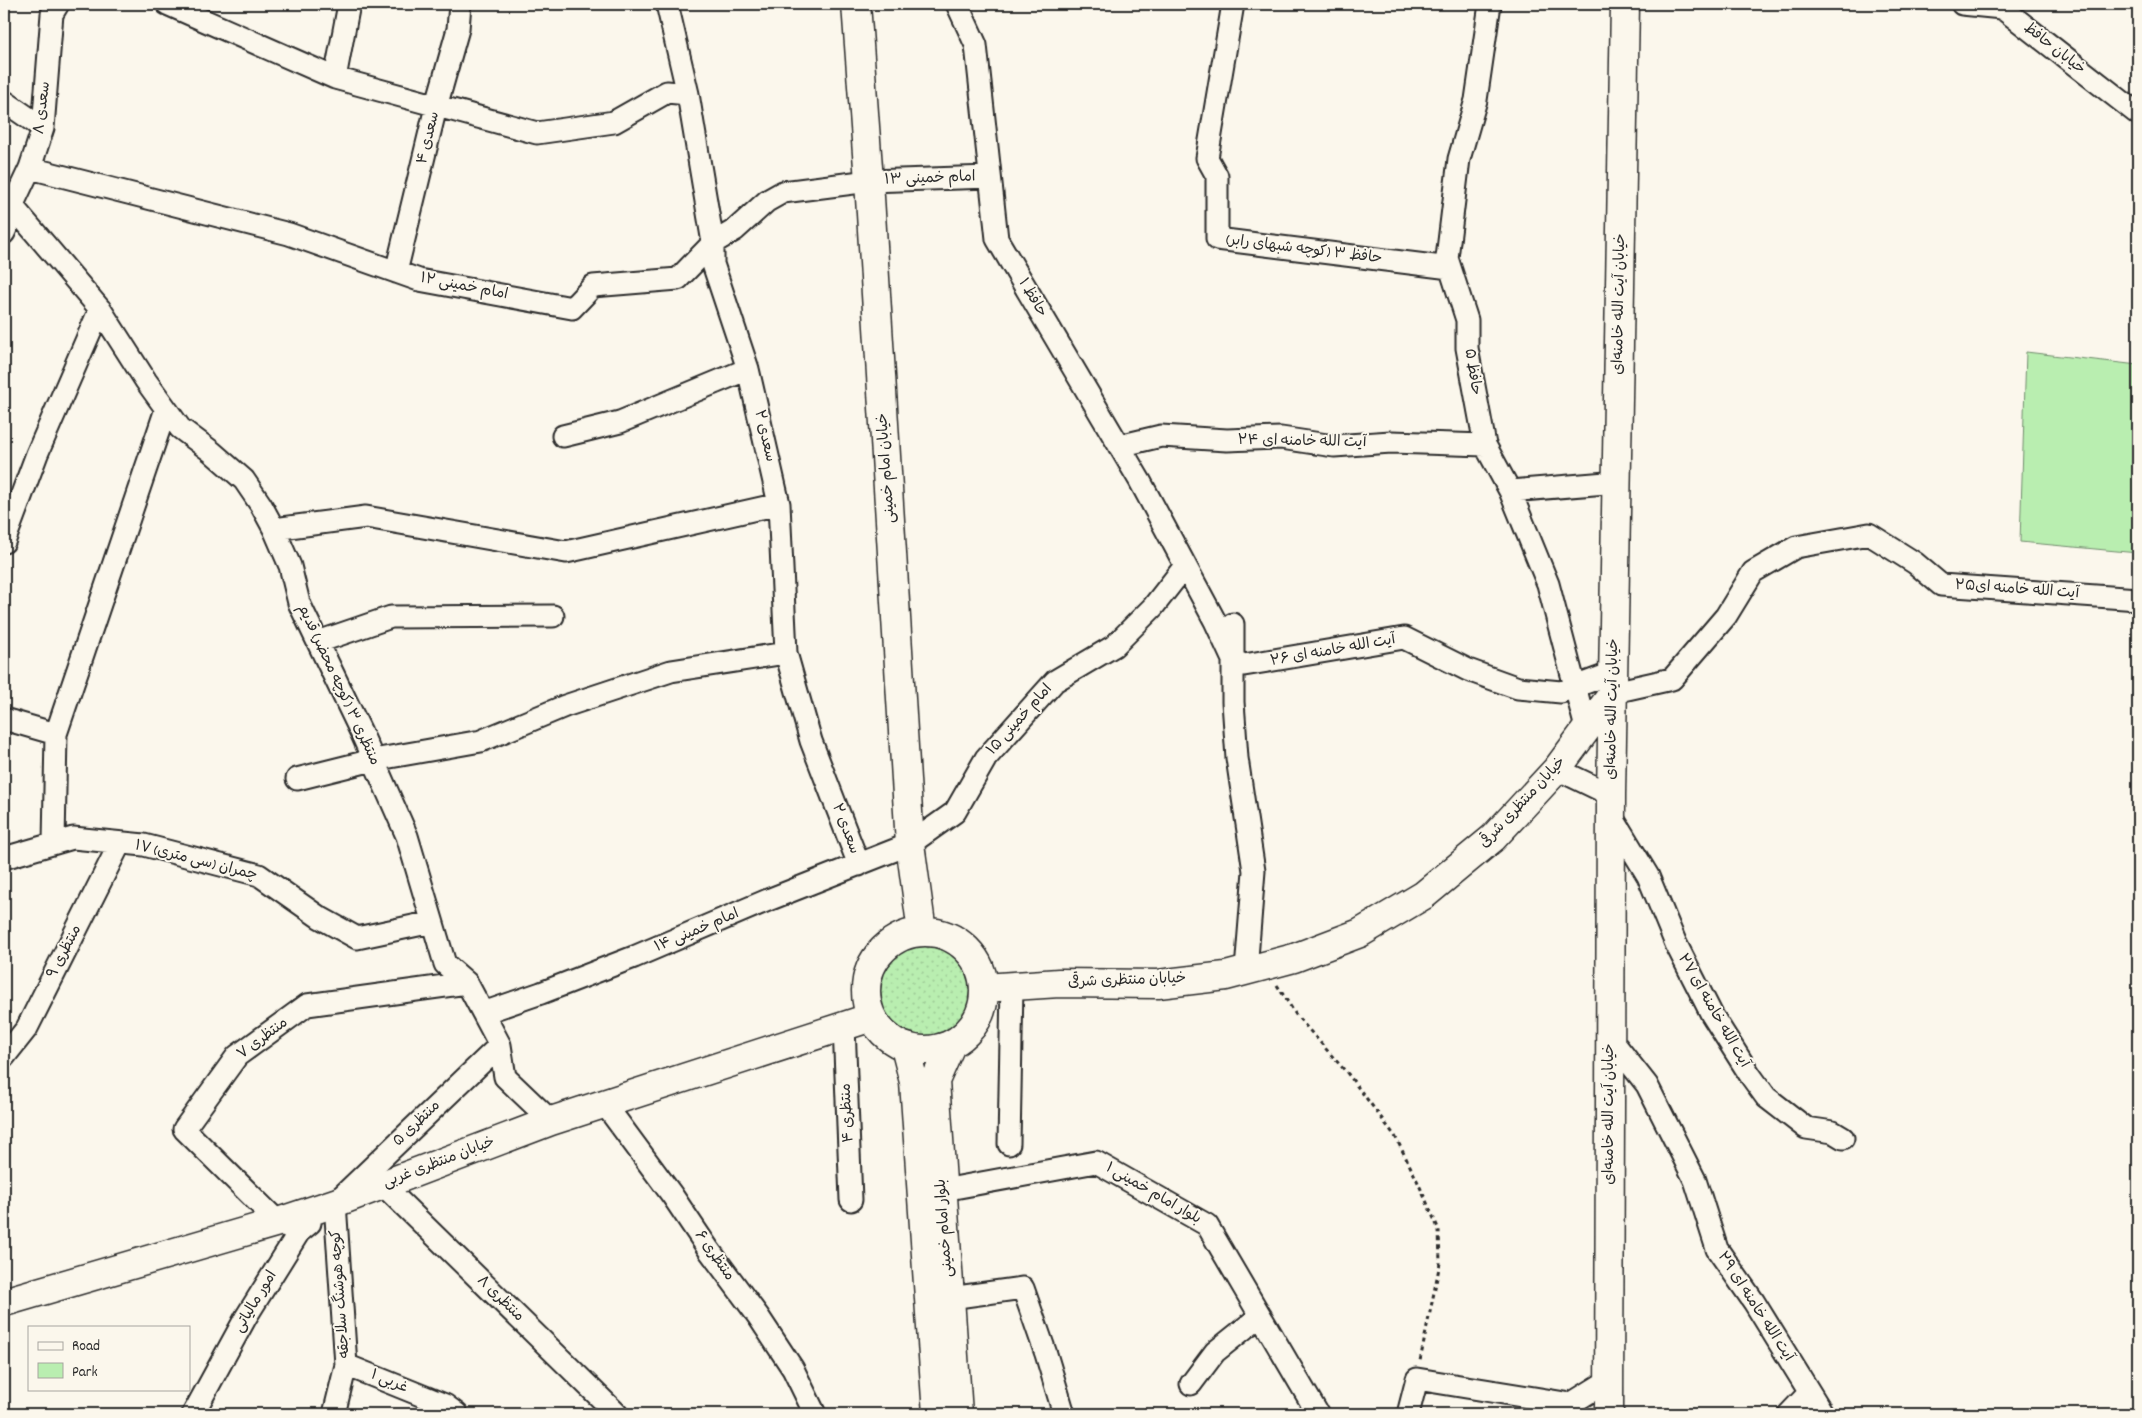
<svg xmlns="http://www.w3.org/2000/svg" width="2142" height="1418" font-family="Dekko,'Playpen Sans Arabic',sans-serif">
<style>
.grass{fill:url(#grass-dots);stroke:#728c6e}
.park{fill:#b9eeb0;stroke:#728c6e}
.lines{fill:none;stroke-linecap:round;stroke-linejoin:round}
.minor-casing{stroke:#2b2b2b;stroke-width:25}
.major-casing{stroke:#2b2b2b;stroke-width:31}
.path{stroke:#2b2b2b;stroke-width:3;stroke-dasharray:4 4;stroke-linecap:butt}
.minor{stroke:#fbf7ec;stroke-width:21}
.major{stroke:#fbf7ec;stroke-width:28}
.labels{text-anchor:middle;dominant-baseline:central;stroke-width:4;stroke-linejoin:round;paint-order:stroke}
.street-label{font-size:15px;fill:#2b2b2b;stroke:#fbf7ec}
</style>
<defs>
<pattern id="grass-dots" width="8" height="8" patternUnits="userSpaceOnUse" patternTransform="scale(1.25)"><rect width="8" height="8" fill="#b9eeb0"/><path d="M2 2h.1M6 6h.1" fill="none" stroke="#9fcc98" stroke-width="1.8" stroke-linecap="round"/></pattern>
</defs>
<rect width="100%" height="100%" fill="#fbf7ec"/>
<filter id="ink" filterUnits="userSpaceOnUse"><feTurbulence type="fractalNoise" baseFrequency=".02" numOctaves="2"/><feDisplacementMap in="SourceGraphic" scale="10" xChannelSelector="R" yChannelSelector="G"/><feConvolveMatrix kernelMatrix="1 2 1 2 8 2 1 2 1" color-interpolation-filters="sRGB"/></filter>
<g filter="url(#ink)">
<path class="grass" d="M876 991a49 49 0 1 1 98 0a49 49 0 1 1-98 0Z"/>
<path class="park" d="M2026 352 2138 365V553L2020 542Z"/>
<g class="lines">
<defs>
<path id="minor" d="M167 4 335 78 537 133 614 122 667 92 688 94
M667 4 688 94 713 243V264L748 369 779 504 786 653 811 741 859 865
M957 4 976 45 997 239 1140 481 1215 621 1233 660 1244 665 1404 638 1468 670 1518 688 1561 692 1615 672
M1233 4 1207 158 1217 176V239L1450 268
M1490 4 1476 100 1459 159 1447 258 1467 320V348L1485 445 1510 491 1548 584 1586 728
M1962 4 2002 8 2138 114
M335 78 349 4
M4 101 43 128
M30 168 289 234 419 280 572 308 593 286 678 279 713 243 735 230 767 201 783 192 869 181 990 177
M15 209 100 309 146 381 180 428 212 452 244 480 261 505 274 529 290 566 299 603 361 732 407 836 445 964 467 983 483 1013 500 1045 505 1077 551 1121
M4 233 15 209 14 202 30 168 43 128 52 14 58 4
M396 272 436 107 458 29 460 4
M563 436 620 422 748 369
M1119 446 1161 436 1227 440 1281 438 1334 446 1391 442 1485 445
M1510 491 1618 482
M274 529 366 517 566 552 779 504
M4 542 37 454 100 309
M1233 624V702L1237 758 1254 871 1246 970
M318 642 391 617 553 616
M1614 692 1672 679 1726 616 1753 572 1796 547 1869 534 1915 563 1941 585 2138 599
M4 719 56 734 54 843
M56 734 166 409
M1557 769 1611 795
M297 779 373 760 481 741 565 706 671 671 786 653
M1611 815 1648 876 1676 944 1712 1015 1750 1075 1766 1097 1806 1128 1833 1132 1843 1138
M4 858 73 838 144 845 259 875 319 917 357 938 432 922
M483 1013 541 993 634 957 768 900 910 844 955 812 986 758 1055 681 1114 646 1153 607 1185 566
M844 1026 851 1200
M1610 1038 1647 1085 1695 1180 1717 1249 1754 1302 1823 1414
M4 1057 27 1028 120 843
M604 1103 672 1195 709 1250 758 1316 793 1369 815 1414
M1009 1144 1012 986
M382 1184 617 1414
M943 1190 1096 1162 1207 1225 1318 1414
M339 1199 500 1045
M299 1232 278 1222 184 1129 237 1056 307 1005 467 983
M950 1298 1023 1288 1046 1354 1064 1414
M346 1365 445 1405 457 1414
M1191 1384 1215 1352 1260 1316
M1559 1411 1609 1380
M193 1414 246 1317 299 1232 310 1223
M334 1414 346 1365 335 1203
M1408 1414 1417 1379 1571 1404
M1789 1414 1809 1393"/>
<path id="major" d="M856 4 869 181 910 844 922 932
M866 991a59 59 0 1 1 118 0a59 59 0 1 1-118 0Z
M984 988 1059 983 1158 984 1226 976 1294 958 1360 933 1424 895 1493 838 1557 769 1614 692
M951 1045 935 1081 958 1414
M905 1047 914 1082 937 1414
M4 1302 278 1222 335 1203 551 1121 872 1017
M1609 1414 1611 795 1625 4"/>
</defs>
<use href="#minor" class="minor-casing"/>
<use href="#major" class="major-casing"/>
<path class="path" d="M1277 985 1296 1015 1348 1074 1395 1136 1416 1178 1439 1230 1440 1263 1420 1361"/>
<use href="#minor" class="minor"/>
<use href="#major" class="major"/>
</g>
</g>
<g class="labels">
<g class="street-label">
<text transform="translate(2054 49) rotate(38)">خیابان حافظ</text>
<text transform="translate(43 108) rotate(-83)">سعدی ۸</text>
<text transform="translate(429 138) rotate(-76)">سعدی ۴</text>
<text transform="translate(930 179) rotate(-2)">امام خمینی ۱۳</text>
<text transform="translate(1304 250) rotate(7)">حافظ ۳ (کوچه شبهای رابر)</text>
<text transform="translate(464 287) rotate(11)">امام خمینی ۱۲</text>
<text transform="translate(1032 298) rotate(59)">حافظ ۱</text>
<text transform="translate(1620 304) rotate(-89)">خیابان آیت الله خامنه‌ای</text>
<text transform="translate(1472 372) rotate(81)">حافظ ۵</text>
<text transform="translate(764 436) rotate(77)">سعدی ۲</text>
<text transform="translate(1302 442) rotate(1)">آیت الله خامنه ای ۲۴</text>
<text transform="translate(887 468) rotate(-94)">خیابان امام خمینی</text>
<text transform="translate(2017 590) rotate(4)">آیت الله خامنه ای۲۵</text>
<text transform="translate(1333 651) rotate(-10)">آیت الله خامنه ای ۲۶</text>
<text transform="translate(338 685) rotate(65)">منتظری ۳ (کوچه محضر) قدیم</text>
<text transform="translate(1613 709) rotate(-89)">خیابان آیت الله خامنه‌ای</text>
<text transform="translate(1020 720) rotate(-48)">امام خمینی ۱۵</text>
<text transform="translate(1523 803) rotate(-47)">خیابان منتظری شرقی</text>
<text transform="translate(845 829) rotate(69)">سعدی ۲</text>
<text transform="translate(196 861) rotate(14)">چمران (سی متری) ۱۷</text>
<text transform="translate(697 931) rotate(-23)">امام خمینی ۱۴</text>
<text transform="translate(65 952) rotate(-63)">منتظری ۹</text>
<text transform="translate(1127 981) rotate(-2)">خیابان منتظری شرقی</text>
<text transform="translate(1713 1011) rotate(60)">آیت الله خامنه ای ۲۷</text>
<text transform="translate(263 1039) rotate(-37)">منتظری ۷</text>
<text transform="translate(848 1113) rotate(-93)">منتظری ۴</text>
<text transform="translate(1610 1114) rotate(-90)">خیابان آیت الله خامنه‌ای</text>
<text transform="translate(417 1124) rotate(-44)">منتظری ۵</text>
<text transform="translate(439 1163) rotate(-21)">خیابان منتظری غربی</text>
<text transform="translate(1153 1194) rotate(30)">بلوار امام خمینی ۱</text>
<text transform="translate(945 1228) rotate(-94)">بلوار امام خمینی</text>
<text transform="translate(714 1256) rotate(55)">منتظری ۶</text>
<text transform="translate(341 1294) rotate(-94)">کوچه هوشنگ سلاجقه</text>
<text transform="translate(500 1299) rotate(44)">منتظری ۸</text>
<text transform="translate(256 1302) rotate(-59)">امور مالیاتی</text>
<text transform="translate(1755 1307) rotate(57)">آیت الله خامنه ای ۲۹</text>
<text transform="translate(389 1382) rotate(22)">غربی ۱</text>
</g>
</g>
<rect width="2142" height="1418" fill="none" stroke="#fbf7ec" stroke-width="20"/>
<rect x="10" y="10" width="2122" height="1398" fill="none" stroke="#2b2b2b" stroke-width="2" filter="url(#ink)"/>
<rect x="28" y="1326" width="162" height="65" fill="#fbf7ec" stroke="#a8a59f"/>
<rect x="38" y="1342" width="25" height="8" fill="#fbf7ec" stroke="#a8a59f"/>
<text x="72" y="1350" font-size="15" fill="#2b2b2b">Road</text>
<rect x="38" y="1363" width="25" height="15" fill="#b9eeb0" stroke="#a8a59f"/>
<text x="72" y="1376" font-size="15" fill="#2b2b2b">Park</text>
</svg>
